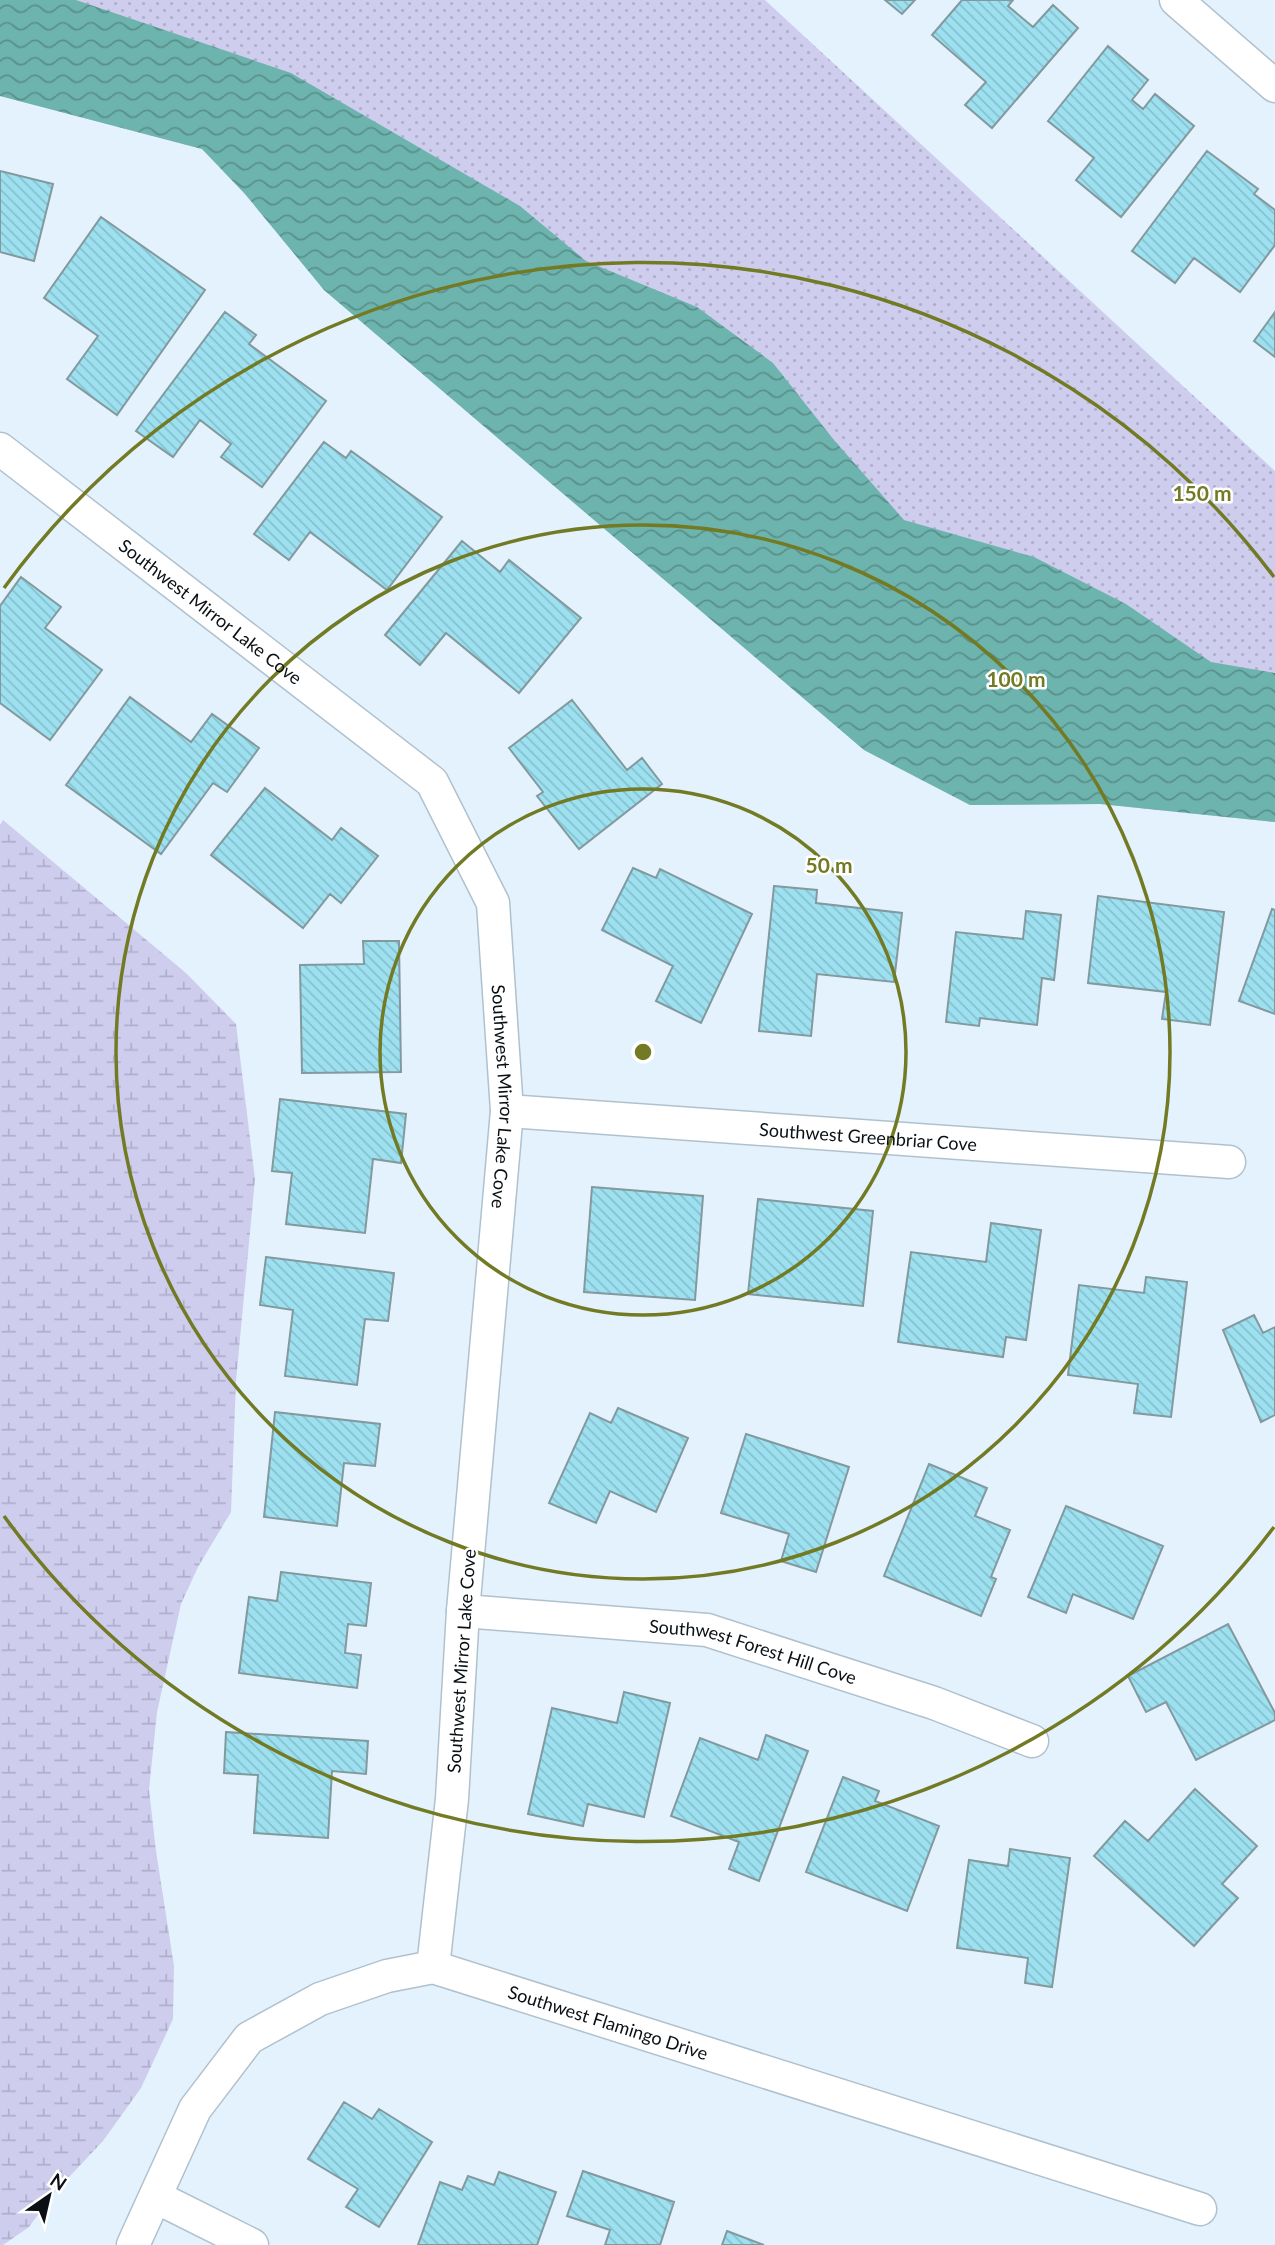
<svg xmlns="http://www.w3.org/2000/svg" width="1275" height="2245" font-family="Lato,sans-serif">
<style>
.green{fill:url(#green-dots)}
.wetland{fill:url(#wetland-marsh)}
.water{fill:url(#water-waves)}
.building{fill:url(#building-back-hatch);stroke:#82999e;stroke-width:2}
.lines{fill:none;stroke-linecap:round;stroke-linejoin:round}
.minor-casing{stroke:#b0c1ce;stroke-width:35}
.minor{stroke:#fff;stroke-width:32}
.ring{fill:none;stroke:#737a24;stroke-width:3.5}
.labels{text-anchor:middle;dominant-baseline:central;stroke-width:5;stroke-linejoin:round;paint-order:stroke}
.street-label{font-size:18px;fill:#090f13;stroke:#fff}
.centre{fill:#737a24;stroke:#fff;stroke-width:3.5}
.ring-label{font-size:21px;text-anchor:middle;font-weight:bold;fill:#737a24;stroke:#fff;stroke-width:5;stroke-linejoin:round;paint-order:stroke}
</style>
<defs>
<pattern id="green-dots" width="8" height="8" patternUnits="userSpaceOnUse" patternTransform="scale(1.75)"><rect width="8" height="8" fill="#cecdee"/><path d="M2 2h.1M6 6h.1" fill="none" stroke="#b0afcb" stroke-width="1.8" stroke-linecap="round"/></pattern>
<pattern id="wetland-marsh" width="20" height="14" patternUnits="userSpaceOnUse" patternTransform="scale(1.75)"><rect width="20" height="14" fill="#cecdee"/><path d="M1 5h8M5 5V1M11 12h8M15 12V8" fill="none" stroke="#b0afcb"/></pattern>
<pattern id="water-waves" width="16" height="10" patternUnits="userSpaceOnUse" patternTransform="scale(1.75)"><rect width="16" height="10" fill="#6eb4ae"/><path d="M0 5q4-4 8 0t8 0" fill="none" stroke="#59918c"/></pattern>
<pattern id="building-back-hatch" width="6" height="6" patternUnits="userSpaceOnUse" patternTransform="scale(1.75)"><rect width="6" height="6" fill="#9de1f1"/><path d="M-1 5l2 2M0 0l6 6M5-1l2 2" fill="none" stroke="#86c0ce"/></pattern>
</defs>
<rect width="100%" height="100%" fill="#e4f2fd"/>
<path class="green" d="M0 0H765L1275 471V822L1100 804 970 805 864 750 324 290 245 194 202 149 0 96Z"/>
<path class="wetland" d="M3 820 186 973 236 1024 255 1179 236 1381 231 1512 198 1567 181 1604 157 1712 149 1790 156 1851 174 1966 173 2019 141 2088 103 2141 53 2194 29 2227 3 2245H0V825Z"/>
<path class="water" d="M0 0H76L291 73 520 206 586 261 697 307 773 363 834 440 904 520 1034 557 1126 604 1211 662 1275 673V822L1100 804 970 805 864 750 324 290 245 194 202 149 0 96Z"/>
<path class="building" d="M885 0H915L902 14Z
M962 0H1013L1008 6 1033 27 1053 5 1078 28 992 128 965 105 986 82 932 35Z
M1108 46 1148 80 1132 100 1143 109 1155 94 1194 126 1121 217 1076 180 1094 158 1048 121Z
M1207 151 1258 189 1254 194 1275 210V245L1240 292 1194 258 1175 283 1132 251Z
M0 171 53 184 34 261 0 252Z
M101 217 205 290 117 415 67 379 98 336 44 298Z
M225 312 256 335 249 344 326 401 262 487 221 457 231 444 200 420 173 457 136 431Z
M1275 312V357L1254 341Z
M324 442 346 458 351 451 442 517 387 590 310 532 289 560 254 534Z
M462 541 500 572 509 560 581 618 519 693 446 633 420 665 385 635Z
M21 577 61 607 45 628 102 670 50 740 0 703V606Z
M130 697 191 742 212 714 259 748 227 792 213 783 161 854 66 785Z
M572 700 627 770 642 758 662 784 579 849 537 796 543 792 509 748Z
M265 788 332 840 341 828 378 856 341 903 330 894 303 928 211 855Z
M633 868 656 878 660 869 752 914 701 1023 656 1001 673 966 602 930Z
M774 886 817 890 816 903 902 913 894 982 817 974 811 1036 759 1031Z
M1098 896 1224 912 1210 1025 1162 1019 1166 992 1088 983Z
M1272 909 1275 910V1014L1239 1001Z
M1026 911 1061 915 1054 980 1042 978 1037 1025 980 1018 979 1026 946 1022 956 932 1023 939Z
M363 941H399L401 1072 302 1073 300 965 364 964Z
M280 1099 406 1114 401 1163 373 1159 365 1233 286 1224 292 1173 272 1171Z
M592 1187 703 1196 695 1300 584 1292Z
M758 1199 873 1211 863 1306 748 1294Z
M991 1223 1041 1230 1026 1340 1006 1337 1003 1357 898 1342 911 1252 986 1262Z
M266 1257 394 1273 388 1321 365 1319 357 1385 285 1376 293 1310 260 1305Z
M1146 1277 1187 1282 1171 1417 1134 1413 1138 1384 1068 1375 1079 1285 1144 1293Z
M1254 1315 1263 1333 1275 1327V1415L1261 1422 1223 1330Z
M618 1408 688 1438 656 1512 610 1491 596 1523 549 1503 590 1413 611 1423Z
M275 1412 380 1424 375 1466 344 1463 337 1526 264 1517Z
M746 1434 849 1467 816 1572 781 1561 789 1534 721 1513Z
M929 1464 987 1488 975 1516 1010 1530 991 1577 996 1579 981 1616 884 1576Z
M1066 1506 1163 1546 1133 1619 1073 1594 1066 1613 1028 1597Z
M281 1572 371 1583 366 1626 348 1624 345 1653 361 1655 357 1688 239 1673 249 1597 277 1601Z
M1228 1624 1275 1713V1720L1196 1760 1166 1702 1146 1712 1128 1676Z
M624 1692 670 1703 644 1817 588 1804 583 1826 528 1814 552 1708 617 1723Z
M226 1732 368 1741 366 1774 332 1771 328 1838 254 1833 258 1775 224 1773Z
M766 1735 808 1751 759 1881 729 1869 739 1842 671 1816 700 1738 758 1760Z
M843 1777 879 1791 875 1801 939 1826 907 1911 806 1872Z
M1195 1789 1257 1846 1222 1884 1238 1898 1194 1946 1094 1856 1125 1821 1148 1841Z
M1010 1849 1070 1858 1052 1987 1025 1983 1028 1958 957 1948 969 1860 1008 1866Z
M344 2102 372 2119 379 2109 432 2142 379 2227 346 2207 358 2189 308 2159Z
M583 2171 674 2202 660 2245H605L610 2230 567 2216Z
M499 2172 556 2192 537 2245H418L440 2182 462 2190 468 2176 494 2185Z
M727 2231 764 2245H722Z"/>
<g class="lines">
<defs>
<g id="minor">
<path d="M1176 0 1275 86"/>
<path id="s1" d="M0 449 432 782 493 903 507 1111 463 1611 452 1799 433 1967"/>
<path id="s2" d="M507 1111 1229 1162"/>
<path id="s3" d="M463 1611 707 1630 934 1703 1032 1741"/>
<path d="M156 2197 252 2245"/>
<path id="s4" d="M133 2245 195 2109 249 2038 320 1999 387 1976 433 1967 1200 2209"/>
</g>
</defs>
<use href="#minor" class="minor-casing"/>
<use href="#minor" class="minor"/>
</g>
<g class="ring">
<circle cx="643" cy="1052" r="263"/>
<circle cx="643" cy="1052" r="527"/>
<path d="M1274 1527A790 790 0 0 1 4 1516M4 588A790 790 0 0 1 1274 577"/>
</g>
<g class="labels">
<g class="street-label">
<text stroke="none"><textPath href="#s1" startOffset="266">Southwest Mirror Lake Cove</textPath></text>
<text stroke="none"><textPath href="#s1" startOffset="875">Southwest Mirror Lake Cove</textPath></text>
<text stroke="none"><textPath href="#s2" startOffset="362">Southwest Greenbriar Cove</textPath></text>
<text stroke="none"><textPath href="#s3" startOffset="294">Southwest Forest Hill Cove</textPath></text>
<text transform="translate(461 1661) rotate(-86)">Southwest Mirror Lake Cove</text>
<text stroke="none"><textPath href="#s4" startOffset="621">Southwest Flamingo Drive</textPath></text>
</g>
</g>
<circle cx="643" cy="1052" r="10" class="centre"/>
<g class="ring-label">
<text x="1202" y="501">150 m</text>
<text x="1016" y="687">100 m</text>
<text x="829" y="873">50 m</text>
</g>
<g transform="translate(49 2196) rotate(34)" stroke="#ffffff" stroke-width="5" paint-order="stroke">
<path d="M0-5L12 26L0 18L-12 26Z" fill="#090f13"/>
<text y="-10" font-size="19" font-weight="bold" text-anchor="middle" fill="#090f13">N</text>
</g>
</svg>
